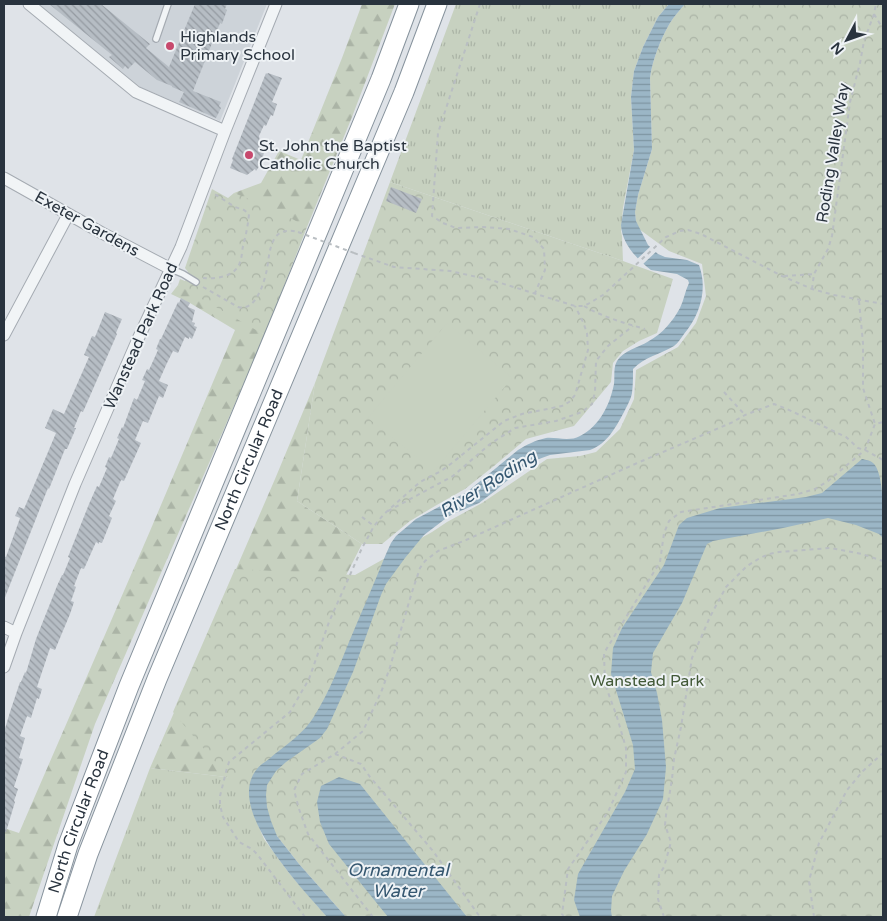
<svg xmlns="http://www.w3.org/2000/svg" width="887" height="921" font-family="'Varela Round',sans-serif">
<style>
.built{fill:#cdd3d9}
.grass{fill:url(#grass-tufts)}
.forest{fill:url(#forest-firs)}
.park{fill:url(#park-crowns)}
.pitch{fill:#c7d1c0}
.water{fill:url(#water-rules)}
.pier{fill:#dfe3e8}
.building{fill:url(#building-back-hatch)}
.lines{fill:none;stroke-linecap:round;stroke-linejoin:round}
.service-casing{stroke:#a5abb2;stroke-width:8}
.minor-casing{stroke:#a5abb2;stroke-width:13}
.trunk-casing{stroke:#87939d;stroke-width:21}
.path{stroke:#b9bec2;stroke-width:2;stroke-dasharray:4 4;stroke-linecap:butt}
.service{stroke:#f1f4f6;stroke-width:5.5}
.minor{stroke:#f1f4f6;stroke-width:11}
.trunk{stroke:#fff;stroke-width:19}
.path-bridge{stroke:#b9bec2;stroke-width:2;stroke-dasharray:4 4;stroke-linecap:butt}
.poi-dot{fill:#c7496d;stroke:#eef2f5;stroke-width:2}
.labels{text-anchor:middle;dominant-baseline:central;stroke-width:4;stroke-linejoin:round;paint-order:stroke}
.poi-label{font-size:16px;fill:#29333e;stroke:#eef2f5;text-anchor:start}
.street-label{font-size:16px;fill:#29333e;stroke:#eef2f5}
.park-label{font-size:16px;fill:#425937;stroke:#eef2f5}
.water-label{font-size:18px;font-style:italic;fill:#355770;stroke:#eef2f5}
</style>
<defs>
<pattern id="grass-tufts" width="24" height="20" patternUnits="userSpaceOnUse" patternTransform="scale(1.25)"><rect width="24" height="20" fill="#c7d1c0"/><path d="M3 7l-1-3M5 7V3M7 7l1-3M15 17l-1-3M17 17v-4M19 17l1-3" fill="none" stroke="#abb4a6"/></pattern>
<pattern id="forest-firs" width="22" height="20" patternUnits="userSpaceOnUse" patternTransform="scale(1.25)"><rect width="22" height="20" fill="#c7d1c0"/><path d="M5 1l3.5 6h-7zM16 11l3.5 6h-7z" fill="#abb4a6"/></pattern>
<pattern id="park-crowns" width="20" height="18" patternUnits="userSpaceOnUse" patternTransform="scale(1.25)"><rect width="20" height="18" fill="#c7d1c0"/><path d="M2 6a3 3 0 1 1 6 0M12 15a3 3 0 1 1 6 0" fill="none" stroke="#abb4a6"/></pattern>
<pattern id="water-rules" width="6" height="5" patternUnits="userSpaceOnUse" patternTransform="scale(1.25)"><rect width="6" height="5" fill="#9bb6c6"/><path d="M0 2.5h6" fill="none" stroke="#7e95a2"/></pattern>
<pattern id="building-back-hatch" width="6" height="6" patternUnits="userSpaceOnUse" patternTransform="scale(1.25)"><rect width="6" height="6" fill="#b6bdc4"/><path d="M-1 5l2 2M0 0l6 6M5-1l2 2" fill="none" stroke="#949aa1"/></pattern>
</defs>
<rect width="100%" height="100%" fill="#dfe3e8"/>
<path class="built" d="M39 4H267L220 121 140 87Z"/>
<path class="grass" d="M456 4H669L658 17 643 47 634 71 631 97 634 150 623 208 621 231 622 236 623 261 390 182Z
M150 768 251 780 254 815 264 839 289 873 327 917H94Z"/>
<path class="forest" d="M362 4H395L352 117 307 227 285 224 234 193 261 183 279 151 301 160 342 58Z
M178 285 193 288 265 335 95 724 29 917H4V828L19 833 150 531 235 330 190 303 171 294Z
M315 383 297 501 362 544 337 593 251 780 150 768 275 479Z"/>
<path class="park" d="M685 4H883V917H346L299 864 277 836 173 712 235 569 355 575 432 532 447 522 482 503 547 459 580 456 596 452 620 429 634 399 636 370 678 347 696 323 706 296 702 264 669 251 639 229 636 221 635 212 638 195 652 149 650 78C652 61 661 38 670 23 674 16 680 10 685 4Z
M390 182 623 261 673 279 657 333 639 341 623 351 613 363 611 382 574 426 526 439 494 466 465 489 435 506 410 521 382 544H362L297 501 315 383Z
M212 189 228 198 234 193 272 208 307 227 265 335 207 302 178 285 180 279 185 281 188 272 185 268Z"/>
<path class="pitch" d="M447 323 512 378 434 471 368 418Z"/>
<path class="water" d="M669 4H685C680 10 674 16 670 23 661 38 652 61 650 78L652 149 638 195 635 212 636 221 648 245 658 254 665 257 687 260 699 265C708 289 700 315 684 334 681 338 678 343 674 346 661 354 644 357 633 369 633 377 633 385 632 393 631 399 627 406 624 412 616 427 607 444 590 450L550 455 528 463 495 491 479 503 449 516 424 535 405 558 386 584 381 595 353 672 327 729 320 738 286 762 276 771 267 785 266 795 267 807 271 821 277 836 299 864 346 917H327C302 888 224 809 257 769 260 765 265 762 269 759 285 745 304 734 315 715 329 692 339 667 349 642 361 613 374 584 386 554L391 543 396 536 416 519 467 492 518 450C526 445 536 440 546 438 557 437 569 442 580 436 600 426 610 404 614 384 615 376 613 368 617 361 624 350 638 348 649 341 662 334 673 321 680 308 684 300 685 291 689 283L688 280 677 274 651 270C637 259 622 244 621 225L634 150 631 97 634 71 643 47 658 17Z
M862 459C866 460 870 460 873 463 885 473 883 523 883 538L879 534 856 525 828 518 783 528 713 541 707 544 682 603 653 653 651 672 657 693 662 720 664 744 666 767 663 799 647 834 624 871 612 896 611 911 612 917H580L574 900 578 874 625 792 635 769 633 745 611 674 613 648 622 628 664 565 679 525 687 518 720 508 806 497 822 493Z
M339 777 360 784 467 917H388L329 844 320 822 317 802 321 786Z"/>
<path class="pier" d="M652 245 658 250 642 265 636 260Z"/>
<path class="building" d="M49 4H101L150 44 146 48 169 67 195 4H227L225 9 227 10 222 24 220 23 193 91 221 102 219 106 221 108 216 118 179 102 184 92 172 87V86L157 80 135 62 128 69 125 66 123 69 109 57 112 55Z
M266 73 267 74 268 73 282 78 272 102 277 104 273 116 271 115 266 126 264 125 259 136 262 152H264L262 162 256 171 255 169 247 175 230 168 233 160 232 159Z
M391 187 422 199 416 213 386 201Z
M181 298 190 303 188 307 195 310 192 322 195 323 194 326 197 327 192 339 189 337V339L185 337 178 353 173 351 167 363 159 381 168 385 163 398 159 396 148 423 143 421 135 440 141 443 124 481 121 480 113 499 116 501 109 516 112 518 102 543 99 542V544L96 542 84 569 81 568 74 586 76 587 71 601 74 602 70 614 55 650 50 648 37 687 42 689 39 699 37 698 31 718 27 716 20 736 25 738 19 758 23 759 14 787 18 789 14 801 15 802 6 832H4V732L10 712 20 682H21L25 672 26 673 36 639 57 586 62 575H63L70 558 68 557 89 504 97 486 99 487 107 468 105 467 109 457 111 458 119 439 117 438 122 427 123 428 134 398 137 400 145 381 142 380 147 369 149 370 158 350 156 349 160 339H161L178 302 179 303Z
M105 312 122 319 116 333 117 334 83 412 81 411 74 428H76L67 449H65L49 489 48 488 4 600V556L6 557 20 518 15 516 19 507 24 509 56 433 45 428 53 409 64 414 89 357 84 355 92 336 95 337Z"/>
<g class="lines">
<defs>
<path id="service" d="M156 39 168 4
M171 269 183 274 196 282"/>
<path id="minor" d="M29 4 136 92 225 131
M4 178 102 233 171 269
M4 335 68 215
M4 627 16 633
M4 667 16 633 75 484 138 339 181 247 225 131 276 4"/>
<g id="trunk">
<path id="s1" d="M46 917 68 845 129 686 381 79 409 4"/>
<path id="s2" d="M67 917 88 854 157 679 404 92 437 4"/>
</g>
</defs>
<use href="#service" class="service-casing"/>
<use href="#minor" class="minor-casing"/>
<use href="#trunk" class="trunk-casing"/>
<path class="path" d="M480 4 438 133 432 216 443 223 456 228 484 227 509 229 533 237 544 249 545 270 535 293
M874 14 883 29
M354 253 394 267 450 271 491 280 575 306H583L588 304 603 295 666 237 680 231 688 230 701 234 782 276 812 289 834 295 883 304
M784 276 814 274
M203 278C216 279 236 277 240 262 242 257 242 251 243 246 246 235 248 225 249 214L244 210 235 207 213 193
M203 287 238 307C256 312 264 283 267 269 270 249 271 225 298 232
M812 289 814 274 828 249 832 236 850 102 860 63 864 41 874 14 876 4
M859 301 863 343V388L875 424
M584 306C603 317 624 323 645 329
M724 392 745 415
M388 511 453 476 490 444 515 428 556 421 582 412 592 404 595 392 596 361 608 346 633 326
M362 517 374 526
M335 754 361 764 370 777 433 851 480 917
M305 917 257 854 252 849 239 842 223 817 220 805V796L227 768 229 762 290 712 309 679 329 622 362 548 374 526 384 514 420 482 441 471 452 463 504 421 522 414 562 406 569 402 575 395 588 350 587 333 583 322 575 306
M373 917 308 834 299 809 294 790 302 774 335 754 363 731 382 690 390 667 412 592 420 568 425 561 438 551 466 540 635 464 733 422 745 415 774 404 787 409 846 437 858 448 865 450 883 460
M564 917 562 914 568 869 608 812 626 772V748L617 717 605 684 604 653 660 562 664 533 669 521 681 512 798 494 815 489 828 481 865 450 875 424 883 422
M664 917 658 899 659 875 664 867 671 842 665 825 666 815 672 779 674 759 681 727 692 658 710 617 726 587 747 566 760 558 769 554 779 552 830 548 862 554 883 561
M814 917 809 881 819 843 847 790 863 771 883 753"/>
<use href="#service" class="service"/>
<use href="#minor" class="minor"/>
<use href="#trunk" class="trunk"/>
<path class="path-bridge" d="M298 232 354 253"/>
</g>
<g class="poi-dot">
<circle cx="170" cy="46" r="5"/>
<circle cx="249" cy="155" r="5"/>
</g>
<g class="labels">
<g class="poi-label">
<text x="180" y="37">Highlands<tspan x="180" dy="18">Primary School</tspan></text>
<text x="259" y="146">St. John the Baptist<tspan x="259" dy="18">Catholic Church</tspan></text>
</g>
<g class="street-label">
<text transform="translate(833 153) rotate(-81)">Roding Valley Way</text>
<text transform="translate(87 224) rotate(29)">Exeter Gardens</text>
<text transform="translate(141 336) rotate(-66)">Wanstead Park Road</text>
<text stroke="none"><textPath href="#s2" startOffset="492">North Circular Road</textPath></text>
<text stroke="none"><textPath href="#s1" startOffset="101">North Circular Road</textPath></text>
</g>
<g class="park-label">
<text x="647" y="681">Wanstead Park</text>
</g>
<g class="water-label">
<text transform="translate(488 484) rotate(-32)">River Roding</text>
<text x="398" y="870">Ornamental<tspan x="398" dy="21">Water</tspan></text>
</g>
</g>
<rect width="887" height="921" fill="none" stroke="#29333e" stroke-width="10"/>
<g transform="translate(847 40) rotate(229)" stroke="#eef2f5" stroke-width="4" paint-order="stroke">
<path d="M0-4L9 19L0 12L-9 19Z" fill="#29333e"/>
<text y="-8" font-size="14" font-weight="bold" text-anchor="middle" fill="#29333e">N</text>
</g>
</svg>
